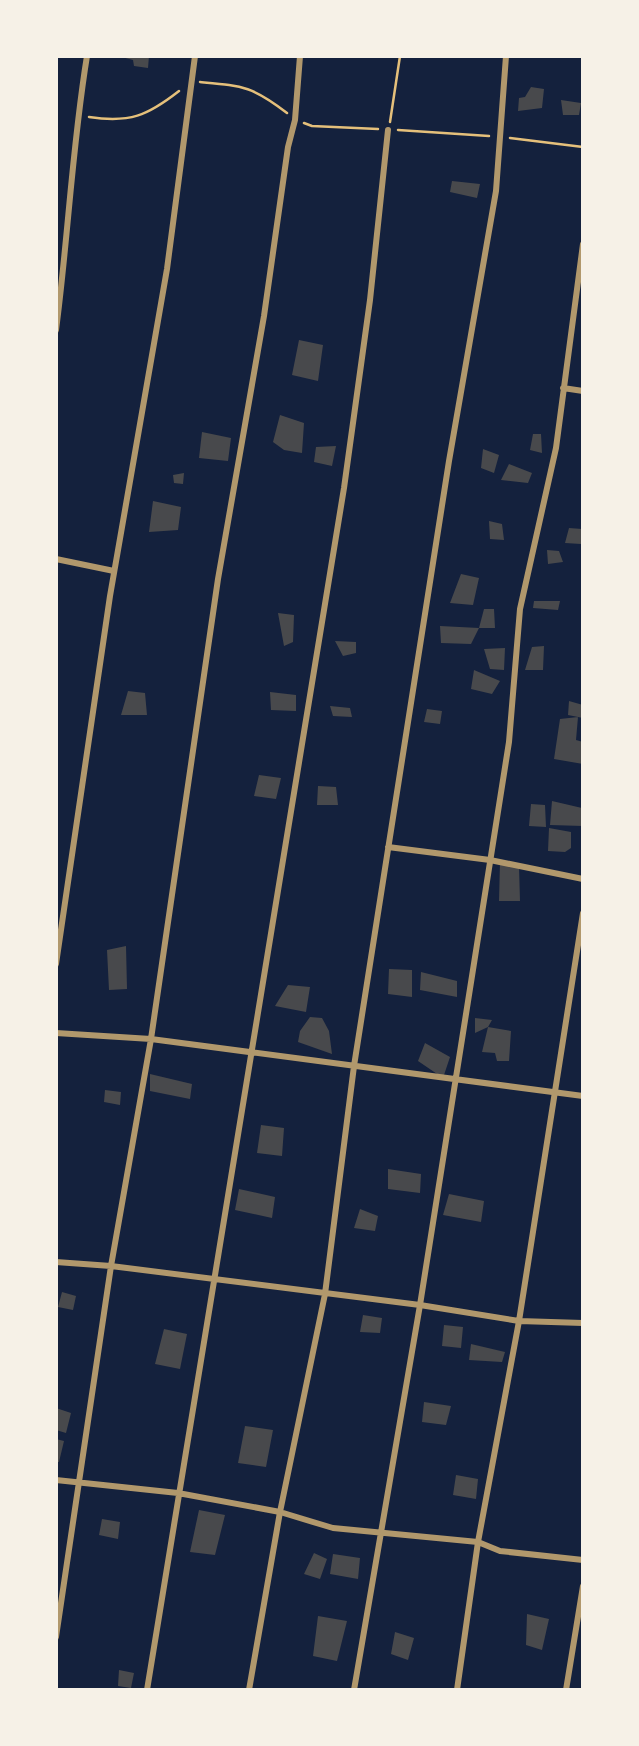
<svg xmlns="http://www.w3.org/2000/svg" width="639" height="1746" font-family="'IBM Plex Sans',sans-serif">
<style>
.building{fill:#48494c}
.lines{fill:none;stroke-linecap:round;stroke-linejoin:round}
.path{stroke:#e5c07b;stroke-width:2.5}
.minor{stroke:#b1986c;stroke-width:6}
</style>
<rect width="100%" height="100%" fill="#14213d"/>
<path class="building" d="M118 56H149L148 68 134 66 133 60Z
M531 87 544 89 542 108 518 111 519 98 525 97Z
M561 100 581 103 579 115H563Z
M452 181 480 184 477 198 450 192Z
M299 340 323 345 318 381 292 375Z
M280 415 304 423 302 453 284 450 273 442Z
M202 432 231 438 228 461 199 458Z
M533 434H541L542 453 530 450Z
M336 446 332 466 314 462 316 447Z
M483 449 499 455 494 473 481 468Z
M509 464 532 473 528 483 501 480Z
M184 473 183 484 174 483 173 475Z
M153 501 181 507 178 530 149 532Z
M489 521 502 524 504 540 490 539Z
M569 528 582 529 581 544 565 543Z
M547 550 559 551 563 562 548 564Z
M461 574 479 578 473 605 450 603Z
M534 601H560L558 610 533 608Z
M484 609H494L495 628H479Z
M278 613 294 615 293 642 284 646Z
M440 626 479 628 471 644 441 643Z
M335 641 356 642V653L343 656Z
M544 646 543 670H525L532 647Z
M505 648 504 670 490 669 484 649Z
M474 670 500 681 492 694 471 689Z
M128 691 145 693 147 715H121Z
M270 692 296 695V711L271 710Z
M569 701 583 705V718L568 715Z
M330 706 350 708 352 717 333 716Z
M427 709 442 711 440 724 424 722Z
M578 717 576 740 583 742V764L554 759 560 719Z
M259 775 281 778 276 799 254 796Z
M318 786 336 787 338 805H317Z
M552 801 582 808 583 826 550 825Z
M531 804 545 805 546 827 529 826Z
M549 828 571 832V848L565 852 548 851Z
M500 862 519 866 520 901H499Z
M126 946 127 989 109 990 107 950Z
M389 969 412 970V997L388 994Z
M421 972 457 981V997L420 990Z
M288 985 310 987 306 1012 275 1006Z
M310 1017 322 1018 329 1031 332 1054 298 1042 300 1031Z
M475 1018 492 1020 488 1027 511 1031 509 1061H497L495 1053 482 1052 488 1027 475 1033Z
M425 1043 450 1057 443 1078 418 1061Z
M150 1074 192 1084 190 1099 150 1091Z
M105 1090 121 1092 120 1105 104 1102Z
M261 1125 284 1128 282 1156 257 1153Z
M388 1169 421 1174 420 1193 388 1189Z
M239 1189 275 1197 272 1218 235 1210Z
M449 1194 484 1201 481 1222 443 1215Z
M360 1209 378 1216 375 1231 354 1228Z
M62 1292 76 1296 73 1310 58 1307Z
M363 1315 382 1318 380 1333 360 1332Z
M444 1325 463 1327 461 1348 442 1346Z
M164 1329 187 1334 180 1369 155 1364Z
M471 1344 505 1352 502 1362 469 1360Z
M424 1402 451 1406 446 1425 422 1422Z
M56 1408 71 1413 66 1433 56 1430Z
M245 1426 273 1430 266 1467 238 1463Z
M56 1439 64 1441 59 1462H56Z
M456 1475 478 1479 476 1499 453 1495Z
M199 1510 225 1515 215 1555 190 1552Z
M102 1519 120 1522 118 1539 99 1535Z
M314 1553 327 1559 320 1579 304 1574Z
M333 1554 360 1558 358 1579 330 1574Z
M527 1614 549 1619 542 1650 526 1645Z
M318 1616 347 1621 337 1661 313 1656Z
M395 1632 414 1638 408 1660 391 1654Z
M119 1670 134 1673 131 1688 118 1686Z"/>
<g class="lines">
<path class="path" d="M200 82C243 86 252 86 287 113
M89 117C130 123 147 116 179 91
M390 122 400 56
M304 123 312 126 378 129
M398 130 489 136
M510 138 583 147"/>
<path class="minor" d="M56 330C68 239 72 147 87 56
M563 388 583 391
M56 559 114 571
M388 847 490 860 583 879
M56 964 110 596 167 269 195 56
M56 1033 151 1039 583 1096
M56 1262 111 1266 420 1305 519 1321 583 1323
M56 1480 178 1493 280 1512 333 1528 478 1542 500 1551 583 1560
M56 1637 111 1266 151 1039 218 579 264 316 288 147 295 120 300 56
M147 1690 344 488 370 300 388 130
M249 1690 280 1512 325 1294 354 1066 449 461 496 191 506 56
M354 1690 420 1305 509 742 520 609 556 448 583 244
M457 1690 478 1542 519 1321 583 913
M566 1690 583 1586"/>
</g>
<rect width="639" height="1746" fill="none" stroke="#f6f1e7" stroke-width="116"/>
</svg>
